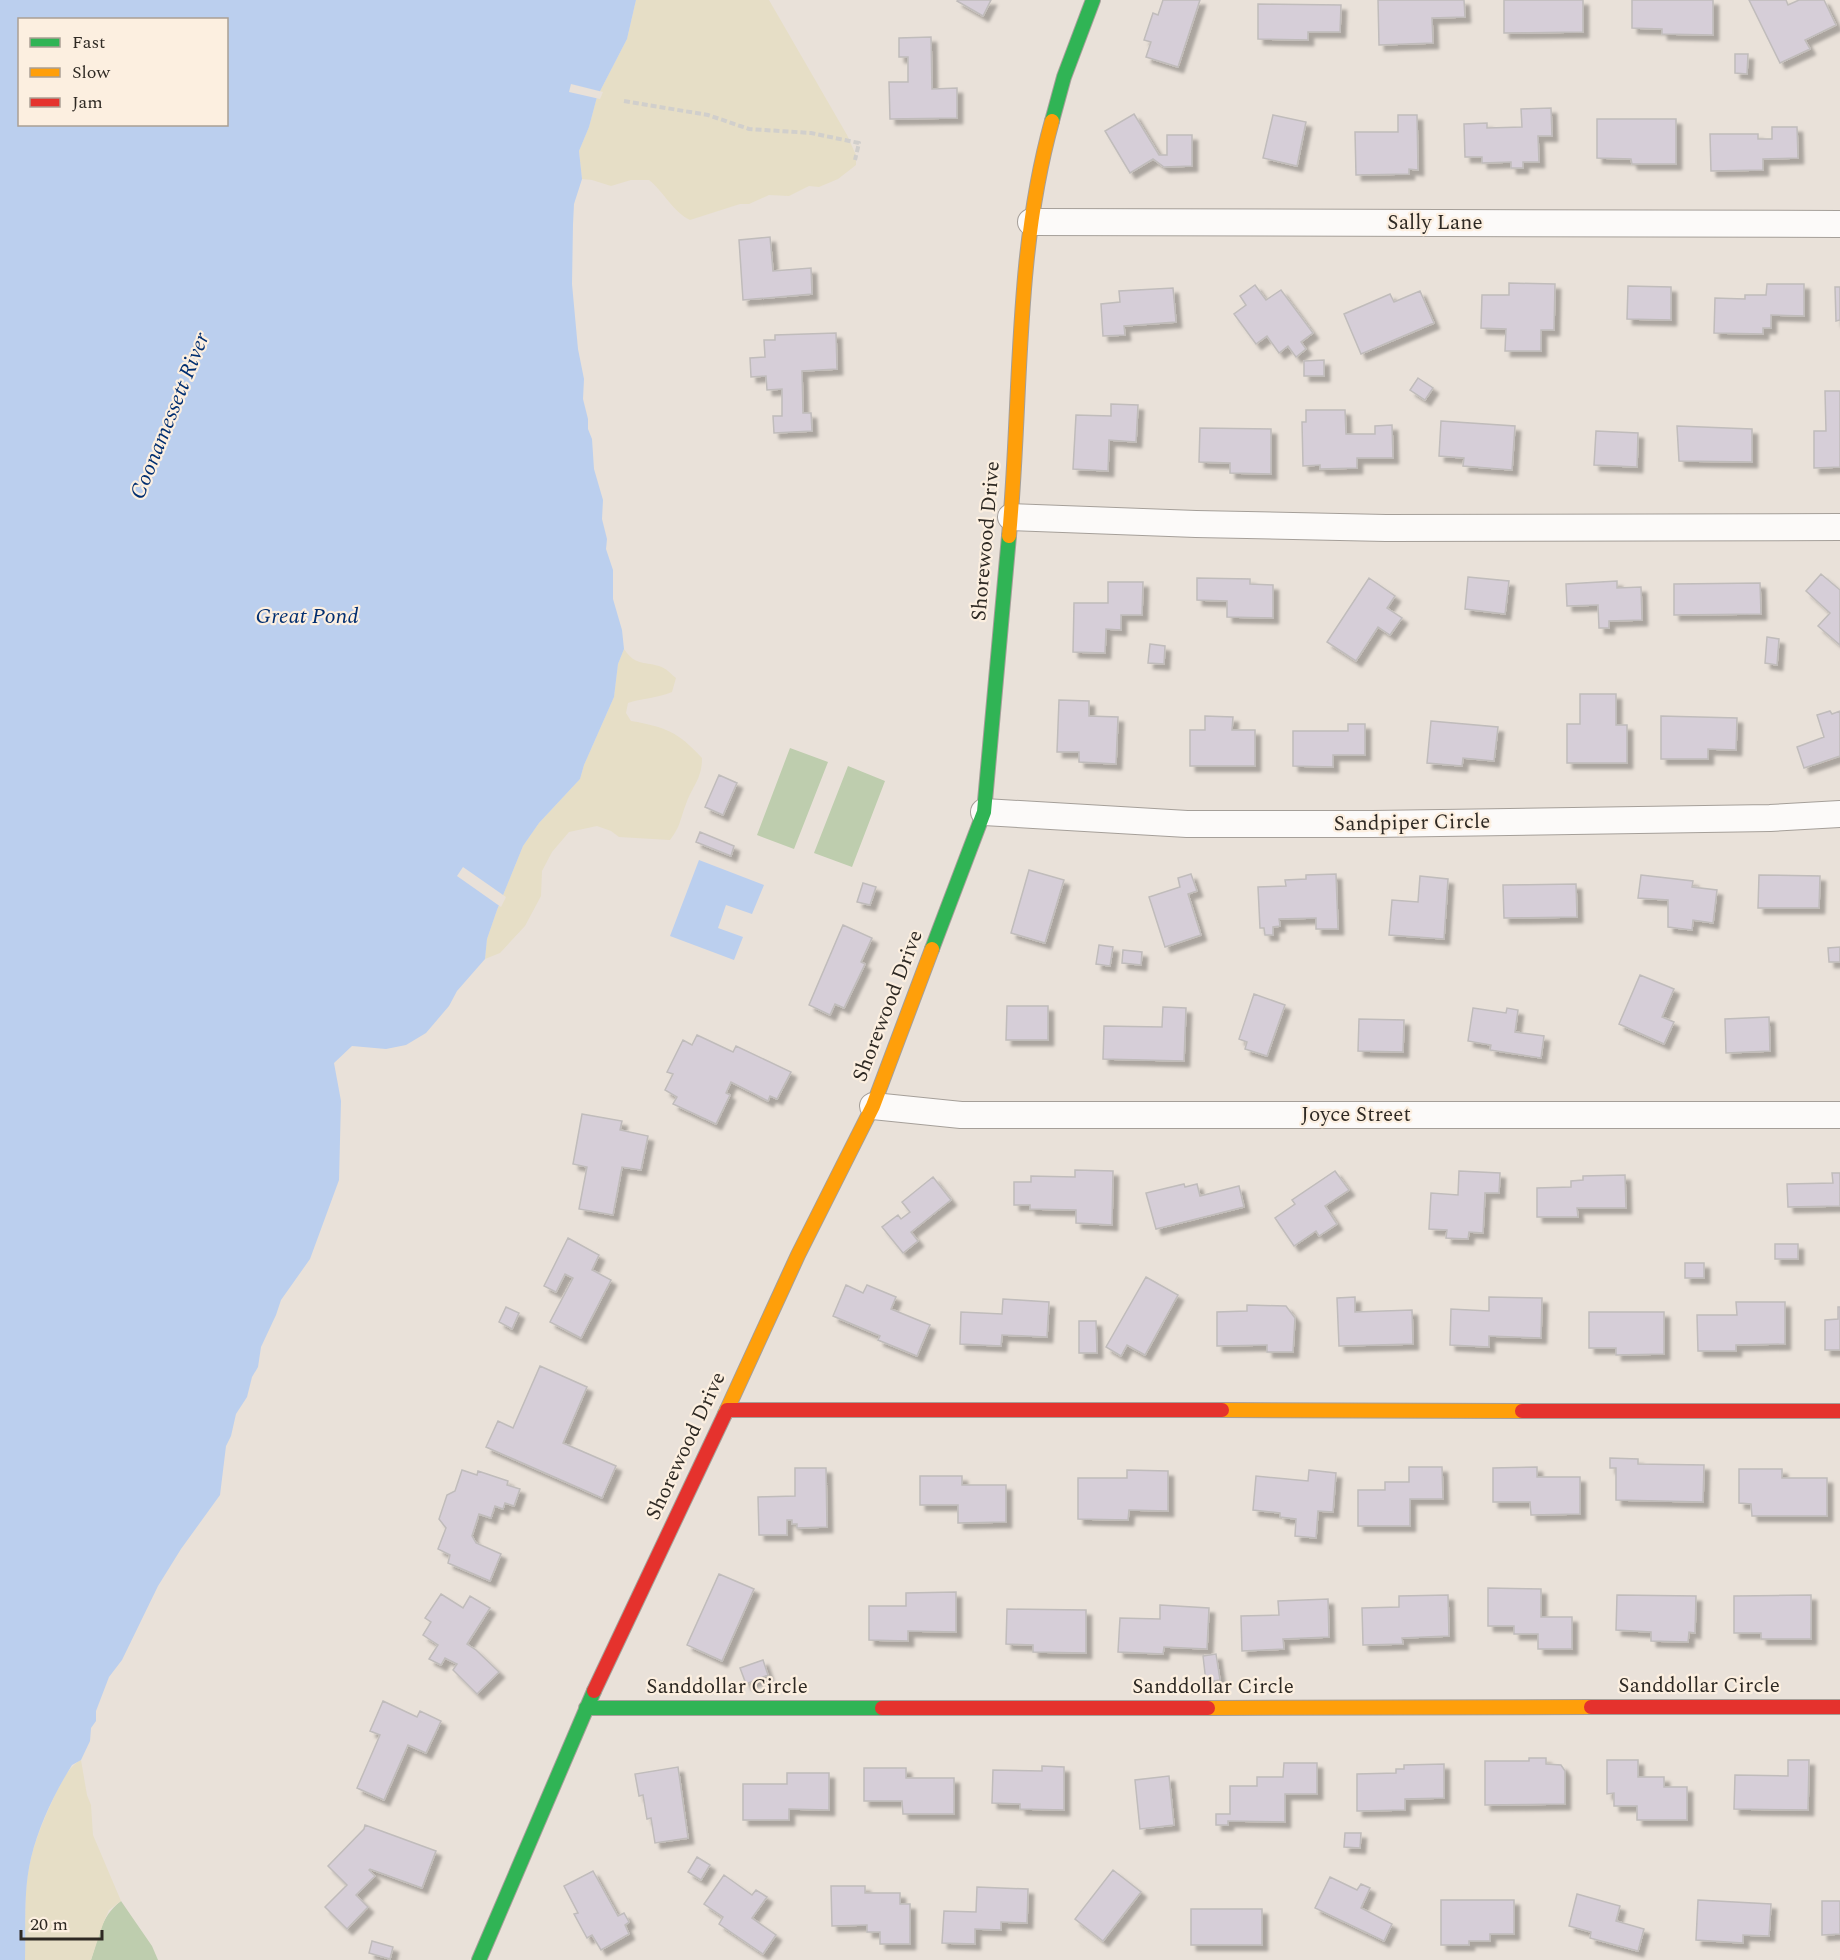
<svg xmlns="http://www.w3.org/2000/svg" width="1840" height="1960" font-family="Spectral,serif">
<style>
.green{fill:#becdae}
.sand{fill:#e6dec6}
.water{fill:#bbcfee;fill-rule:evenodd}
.pier{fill:#e9e1d9}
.building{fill:#d6ced8;stroke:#c0bcbb;stroke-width:1.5;filter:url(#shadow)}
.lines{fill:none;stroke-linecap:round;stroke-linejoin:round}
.street-casing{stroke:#a59f99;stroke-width:28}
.fast-casing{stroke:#a59f99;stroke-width:16}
.slow-casing{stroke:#a59f99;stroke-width:16}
.jam-casing{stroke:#a59f99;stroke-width:16}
.path{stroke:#d1cfcc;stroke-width:4;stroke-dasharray:6 3;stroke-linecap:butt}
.street{stroke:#fcfaf9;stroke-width:26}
.fast{stroke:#30b455;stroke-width:14}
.slow{stroke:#ff9f0a;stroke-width:14}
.jam{stroke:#e5322d;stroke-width:14}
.labels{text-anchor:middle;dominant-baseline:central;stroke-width:4.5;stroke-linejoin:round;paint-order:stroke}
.street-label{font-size:21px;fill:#2e2923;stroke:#fcefe0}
.water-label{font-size:22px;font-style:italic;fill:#002e70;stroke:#fcefe0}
</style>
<defs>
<filter id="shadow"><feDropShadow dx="5.5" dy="5.5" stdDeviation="1.5" flood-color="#0004"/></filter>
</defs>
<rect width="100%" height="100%" fill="#e9e1d9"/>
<path class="green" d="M790 748 828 762 794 849 757 835Z
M848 766 885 781 852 867 814 853Z
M121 1901 152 1946 158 1960H91C99 1937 100 1917 121 1901Z"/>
<path class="sand" d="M636 0H769L847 135 856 155V165L838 179 819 187 809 186 789 196 769 195 749 204H740L690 220C673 212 664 192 649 180H631L611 186 592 180 582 179 579 151 589 127 597 97 627 39Z
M624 649C636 666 642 661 659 666 666 668 671 674 676 678L672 692C658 698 643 698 628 703L626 713 631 721C666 727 678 732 702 758 702 779 693 785 686 804 680 819 681 826 670 840L619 837 611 831 597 826 569 832 552 852 542 871 541 896 525 926 500 953 485 959 487 939 497 910 523 846 539 823 580 779 584 765 614 697 618 664Z
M81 1760 87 1795 91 1805 93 1835 121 1901 109 1910 103 1924 91 1960H25C26 1926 23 1891 31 1858 37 1835 46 1814 56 1793 63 1780 68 1767 81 1760Z"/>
<path class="water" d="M0 0H636L627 39 597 97 589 127 579 151 582 179 574 204 573 224 572 284 578 349 584 379 583 399 588 419V429L592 439 594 469 603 500 602 519 607 539 606 549 613 570V599L622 630 624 649 618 664 614 697 584 765 580 779 539 823 523 846 497 910 487 939 485 959 457 991 449 1006 426 1033 406 1045 386 1049 352 1046 334 1063 341 1101 339 1180 310 1259 281 1300 276 1315 261 1347 258 1367 252 1377 247 1397 236 1414 231 1436 226 1446 220 1495 181 1549 158 1586 122 1660 109 1677 96 1711V1721L91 1728 90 1741 81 1760 72 1765C54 1794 39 1825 31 1858 23 1892 26 1926 25 1960H0ZM20 20H226V124H20Z
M699 860 764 885 752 914 726 905 718 928 743 937 734 960 670 936Z"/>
<path class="pier" d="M571 84 603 92 600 99 569 92Z
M463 867 506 897 501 907 457 876Z"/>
<path class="building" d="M958 0H991L983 16 957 1Z
M1163 0H1200L1178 67 1146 57 1151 42 1144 40 1153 13 1158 15Z
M1378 0H1464L1465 17 1432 18 1433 43 1379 45Z
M1504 0H1583V32L1504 33Z
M1632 0H1713V35L1662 34V29L1632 28Z
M1749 0H1786L1788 5 1799 0H1824L1836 25 1805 40 1810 49 1780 63Z
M1258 4 1341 5 1340 32H1308V40L1258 39Z
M931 37 932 89 957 88V118L890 119 889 82H908V57H899V38Z
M1735 54H1748L1747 74 1735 73Z
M1551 108 1552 136H1538L1539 162H1523V168H1511V162L1482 163V157H1465L1464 124 1487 123V128L1522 127 1521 109Z
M1134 114 1159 155H1167V135H1192V166L1164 167 1153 159 1130 173 1105 131Z
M1273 115 1306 122 1297 166 1263 158Z
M1398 115H1417L1418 170 1409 169V174L1356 175 1355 132H1398Z
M1597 119H1676V164H1632L1631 159 1597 158Z
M1772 127H1797L1798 158 1763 159V170L1711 171 1710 134H1758V139H1772Z
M770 237 773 271 811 268 812 294 743 300 739 240Z
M1509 283 1555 284 1554 330H1541V351H1505L1506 329 1481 328 1482 295H1509Z
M1767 284H1804V316L1771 315V328H1763V334L1714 333 1715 298 1745 299V295H1766Z
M1255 285 1266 300 1281 290 1313 333 1301 342 1306 349 1296 357 1288 346 1279 353 1267 336 1256 344 1234 314 1246 305 1240 296Z
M1628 286 1671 287V320L1627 319Z
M1835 287H1840V320L1836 321Z
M1173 288 1176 322 1124 326 1125 335 1103 336 1101 304 1120 302 1119 291Z
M1420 291 1434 323 1361 354 1344 314 1390 294 1394 302Z
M836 333 837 369 802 371 803 413H811L812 431 774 433 773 416H782V389L767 390 766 376 751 377 750 358 765 357 764 340H775V335Z
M1324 360V376H1304V361Z
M1418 378 1433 388 1425 400 1410 390Z
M1825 391H1840V467L1814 468V431H1826Z
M1111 404 1138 405 1136 442 1109 440 1108 471 1073 469 1076 415 1111 416Z
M1306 410H1345L1346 434H1375V426L1392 425 1393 458H1357V468L1320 469V465L1303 466 1302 422H1306Z
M1441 421 1515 426 1512 470 1463 466 1464 458 1439 456Z
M1677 426 1752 429V462L1679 461Z
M1200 428 1271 429V474L1230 473V463L1199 462Z
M1596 431 1638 433 1637 467 1594 465Z
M1821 574 1840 590V645L1818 626 1830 613 1806 591Z
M1468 577 1509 581 1505 614 1465 609Z
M1197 578 1250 579V584L1273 585V618L1227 617V601L1197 600Z
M1369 578 1395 596 1387 608 1402 618 1390 635 1378 627 1356 661 1327 642Z
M1617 581V588L1641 587 1642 620 1609 621V628H1599L1598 605 1567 606 1566 584Z
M1108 582H1143L1142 615H1121V630L1106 629 1105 653 1073 652 1074 603H1108Z
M1760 583 1761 614 1674 615V584Z
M1767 637 1779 639 1777 665 1765 663Z
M1150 644 1165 646 1164 664 1148 663Z
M1580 694H1616V725H1627V763H1567V724H1580Z
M1059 700 1089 701V716L1118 717 1116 764 1079 762V752H1057Z
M1830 711 1832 714 1840 711V756L1804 768 1797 747 1824 737 1817 715Z
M1205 716 1233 717 1232 730H1255V766H1190V730H1205Z
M1661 716 1737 718 1736 750 1708 749V759H1661Z
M1431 721 1498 727 1494 761 1463 758 1462 766 1427 763Z
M1348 724H1365V755H1333V767L1293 766V731H1348Z
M719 775 737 783 723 815 705 807Z
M700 832 734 846 731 856 696 842Z
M1029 870 1064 880 1045 943 1011 933Z
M1191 874 1197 891 1188 894 1201 935 1165 947 1149 897 1180 887 1178 878Z
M1336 874 1338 929H1316V918L1279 919 1280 926 1273 927V935H1265L1264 928H1260L1258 887 1286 886 1285 880 1306 879V875Z
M1641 875 1693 881 1692 887 1717 890 1713 923 1693 920 1692 930 1668 927V900L1638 898Z
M1759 875 1820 876 1819 908H1758Z
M1420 876 1448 879 1444 939 1389 935 1392 900 1418 902Z
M863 883 876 887 870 905 857 902Z
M1576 884 1577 917 1504 918 1503 885Z
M843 925 872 938 861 962 865 964 844 1008 835 1004 830 1015 809 1005Z
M1099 945 1113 947 1110 966 1096 964Z
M1840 947V962H1829L1828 948Z
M1123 950 1142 952 1141 965 1122 963Z
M1640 975 1674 989 1662 1017 1674 1022 1664 1044 1619 1024Z
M1254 994 1285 1005 1267 1056 1245 1049 1247 1042 1239 1039Z
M1007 1006H1048V1040H1006Z
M1163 1007 1186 1008 1184 1061 1103 1059 1104 1026 1162 1027Z
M1473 1008 1506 1013 1507 1008 1518 1010 1515 1032 1544 1036 1541 1058 1490 1050 1491 1045 1468 1041Z
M1769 1017 1770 1051 1726 1053 1725 1019Z
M1359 1019 1404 1020 1403 1052 1358 1051Z
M697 1035 733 1052 736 1046 791 1072 777 1099 770 1096 768 1101 731 1082 726 1093 730 1095 716 1124 673 1104 677 1097 665 1090 673 1074 667 1072 683 1040 692 1045Z
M582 1114 622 1121 620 1130 648 1136 641 1170 622 1167 613 1215 579 1209 587 1167 573 1164Z
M1075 1170 1113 1171 1112 1225 1076 1223V1210L1030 1209V1205H1014V1182H1031V1176L1075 1177Z
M1335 1171 1349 1190 1325 1206 1337 1224 1319 1236 1316 1231 1294 1246 1275 1218 1295 1204 1292 1200Z
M1459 1171 1500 1173 1499 1193H1485L1483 1233 1469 1232 1468 1239 1446 1238 1447 1230 1429 1229 1431 1193 1458 1195Z
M1832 1173H1840V1206L1788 1207 1787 1184 1833 1183Z
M1625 1175 1626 1208H1577L1578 1217H1537V1188L1571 1187V1181L1583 1180V1176Z
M933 1177 951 1200 911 1232 918 1241 903 1253 882 1227 898 1215 901 1219 910 1212 902 1202Z
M1184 1184 1185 1187 1197 1184 1200 1196 1239 1186 1244 1207 1156 1229 1146 1193Z
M568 1238 599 1255 592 1270 611 1280 581 1338 550 1322 573 1278 565 1274 556 1292 544 1286Z
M1775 1244H1798V1259H1775Z
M1685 1263H1704V1278H1685Z
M1146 1277 1178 1295 1145 1355 1127 1345 1121 1356 1106 1347Z
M846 1285 863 1293 867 1285 896 1297 891 1309 930 1325 917 1356 878 1340 880 1336 833 1316Z
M1355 1297V1312L1412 1310 1413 1344 1339 1346 1337 1298Z
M1489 1297 1542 1298 1541 1338 1489 1336V1347L1450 1345 1451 1309 1489 1311Z
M1003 1299 1049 1302 1047 1337 1002 1335 1001 1346 960 1344 961 1312 1002 1314Z
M1736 1302H1785V1344L1736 1345V1351H1698L1697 1315H1737Z
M1247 1305 1286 1306 1295 1318 1293 1352H1267V1345L1217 1346V1312L1247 1311Z
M506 1307 519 1313 512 1329 499 1322Z
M1838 1307H1840V1350H1825V1320L1838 1319Z
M1589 1312H1664V1354L1616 1355V1348H1589Z
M1079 1321H1096L1097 1353H1079Z
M540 1366 587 1387 563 1443 616 1466 602 1498 486 1447 498 1421 513 1428Z
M1610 1458 1638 1459V1464L1704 1465 1703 1502 1616 1500V1468H1610Z
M1409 1467H1442L1443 1499H1410V1526H1358V1490H1385V1482H1409Z
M1537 1467V1477H1580V1514L1531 1515 1530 1502H1493V1468Z
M795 1468H826L827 1527 797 1528V1524H792V1520H787V1535H759L758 1497 795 1496Z
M1739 1469H1782V1478H1827V1516H1752L1751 1504 1739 1503Z
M462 1470 477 1475 478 1471 508 1481 507 1485 520 1489 514 1506 505 1503 503 1509 495 1506 491 1518 479 1514 472 1536 476 1543 501 1554 490 1581 448 1563 450 1555 438 1549 446 1528 439 1519 447 1495 455 1491Z
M1127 1470 1168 1471V1511L1129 1510 1128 1520 1078 1519V1478H1127Z
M1309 1470 1336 1473 1333 1512 1318 1511 1316 1538 1295 1536 1296 1519 1280 1517V1513L1253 1510 1256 1476 1308 1481Z
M920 1476H962V1485H1006V1522L958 1523V1505H920Z
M719 1574 754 1589 722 1661 687 1645Z
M1488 1588 1541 1589V1617H1572V1649H1538V1634H1514V1626H1488Z
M956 1592V1632L908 1631V1641L869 1640V1606H906V1593Z
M441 1594 463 1608 470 1596 490 1608 467 1644 476 1650 499 1672 477 1694 453 1670 457 1664 445 1658 441 1665 429 1659 438 1645 423 1635 431 1622 425 1618Z
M1448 1595 1449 1636 1402 1638 1403 1644 1363 1645 1362 1608 1399 1607V1596Z
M1617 1595 1696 1596 1695 1633 1689 1632 1688 1642 1651 1641V1632L1616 1630Z
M1811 1595V1639H1761V1633H1734V1596Z
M1328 1599 1329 1637 1283 1639 1284 1649 1242 1651 1241 1616 1279 1615 1278 1601Z
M1160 1605 1209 1608 1207 1649 1164 1647 1163 1654 1118 1652 1120 1618 1160 1619Z
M1007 1609 1086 1610V1653L1033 1652V1645L1006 1644Z
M1216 1654 1220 1680 1206 1682 1203 1656Z
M763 1660 768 1675 746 1684 740 1668Z
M383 1701 417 1717 420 1711 441 1721 426 1753 408 1745 384 1800 357 1788 380 1735 370 1731Z
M1529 1758H1546V1764L1561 1765 1565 1771V1804L1485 1805V1761H1529Z
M1607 1760H1638V1777H1664V1787H1687V1820H1637V1806H1614V1793L1607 1794Z
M1788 1760H1809L1808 1810 1734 1809 1735 1775 1788 1776Z
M1284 1763H1317V1794H1285V1822L1228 1821V1825H1216V1814H1230V1786H1257V1777H1283Z
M1444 1764V1798L1405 1799V1810L1357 1811V1774L1396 1773V1769H1404V1765Z
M1042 1766 1064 1767V1810L1020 1809V1804L992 1803 993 1770 1042 1771Z
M678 1767 688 1838 655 1843 651 1818 647 1819 643 1795 639 1796 635 1774Z
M864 1768H906V1778H954V1814H903L902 1801H864Z
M787 1773H829V1810L789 1809V1820H743V1784H787Z
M1169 1776 1174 1825 1140 1829 1135 1780Z
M365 1825 436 1851 422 1888 370 1869 369 1870 375 1876 356 1895 368 1907 347 1929 325 1907 347 1885 328 1866 364 1829Z
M1345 1833H1361L1360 1848 1344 1847Z
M697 1857 710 1865 701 1880 688 1872Z
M1113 1870 1141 1892 1103 1941 1075 1919Z
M593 1871 618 1916 624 1913 629 1922 625 1925 629 1934 601 1950 592 1935 587 1938 574 1914 578 1913 564 1886Z
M724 1875 752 1895 756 1890 767 1897 752 1918 776 1935 763 1954 719 1924 723 1917 704 1904Z
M1330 1877 1357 1890 1361 1884 1370 1888 1361 1908 1392 1924 1384 1941 1315 1908Z
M831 1886H865V1893H900V1904H910V1944H880V1932H867V1925L832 1926Z
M977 1887 1028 1889 1027 1923 1001 1922V1930L975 1929V1944L942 1943 944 1911 976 1912Z
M1577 1894 1620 1906 1616 1921 1644 1929 1638 1951 1590 1938 1591 1932 1569 1926Z
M1441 1900H1514V1934H1490V1941H1469V1945H1441Z
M1698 1900 1771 1904 1769 1936 1743 1935V1943L1696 1940Z
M1822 1901H1840V1934L1822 1935Z
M1191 1909H1262V1945H1191Z
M372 1941 393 1947 390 1959 369 1953Z"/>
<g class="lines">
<defs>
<path id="street" d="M1031 222 1840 224
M1011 517 1196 524 1386 528 1840 527
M984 812 1187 824H1373L1770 818 1840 814
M873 1106 961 1115H1840"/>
<path id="fast" d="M1052 121 1064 77 1093 0
M932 949 984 812 1009 536
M586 1708H882
M479 1960 594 1691"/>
<path id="slow" d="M1009 536C1022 398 1014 257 1052 121
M1222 1410 1522 1411
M725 1414 798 1255 873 1106 932 949
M1208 1708 1591 1707"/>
<path id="jam" d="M727 1410H1222
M1522 1411H1840
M594 1691 725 1414
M1591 1707H1840
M882 1708H1208"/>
</defs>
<use href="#street" class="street-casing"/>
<use href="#fast" class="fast-casing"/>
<use href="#slow" class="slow-casing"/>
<use href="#jam" class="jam-casing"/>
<path class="path" d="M624 101 708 115 749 129 811 133 859 143 855 160"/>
<use href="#street" class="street"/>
<use href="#fast" class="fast"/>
<use href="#slow" class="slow"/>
<use href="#jam" class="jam"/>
</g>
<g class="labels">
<g class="street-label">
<text x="1435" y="223">Sally Lane</text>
<text transform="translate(986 541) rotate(-85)">Shorewood Drive</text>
<text transform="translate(1412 823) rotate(-1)">Sandpiper Circle</text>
<text transform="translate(888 1006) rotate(-69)">Shorewood Drive</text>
<text x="1356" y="1115">Joyce Street</text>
<text transform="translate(686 1446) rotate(-65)">Shorewood Drive</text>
<text x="1699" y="1686">Sanddollar Circle</text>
<text x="727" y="1687">Sanddollar Circle</text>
<text x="1213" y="1687">Sanddollar Circle</text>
</g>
<g class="water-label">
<text transform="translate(170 416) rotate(-68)">Coonamessett River</text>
<text x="307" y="616">Great Pond</text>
</g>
</g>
<rect x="18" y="18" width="210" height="108" fill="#fcefe0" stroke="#aaa094" stroke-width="1.5"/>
<rect x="30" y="38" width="30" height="9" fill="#30b455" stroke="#aaa094" stroke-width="1.5"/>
<text x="72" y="48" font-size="18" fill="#2e2923">Fast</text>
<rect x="30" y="68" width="30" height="9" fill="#ff9f0a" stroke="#aaa094" stroke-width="1.5"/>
<text x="72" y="78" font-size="18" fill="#2e2923">Slow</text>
<rect x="30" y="98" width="30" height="9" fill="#e5322d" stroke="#aaa094" stroke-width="1.5"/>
<text x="72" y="108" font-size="18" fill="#2e2923">Jam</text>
<path d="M21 1930v9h81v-9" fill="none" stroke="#2e2923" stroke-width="3"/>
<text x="30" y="1930" font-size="18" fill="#2e2923" stroke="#fcefe0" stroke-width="4.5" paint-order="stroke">20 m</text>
</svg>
